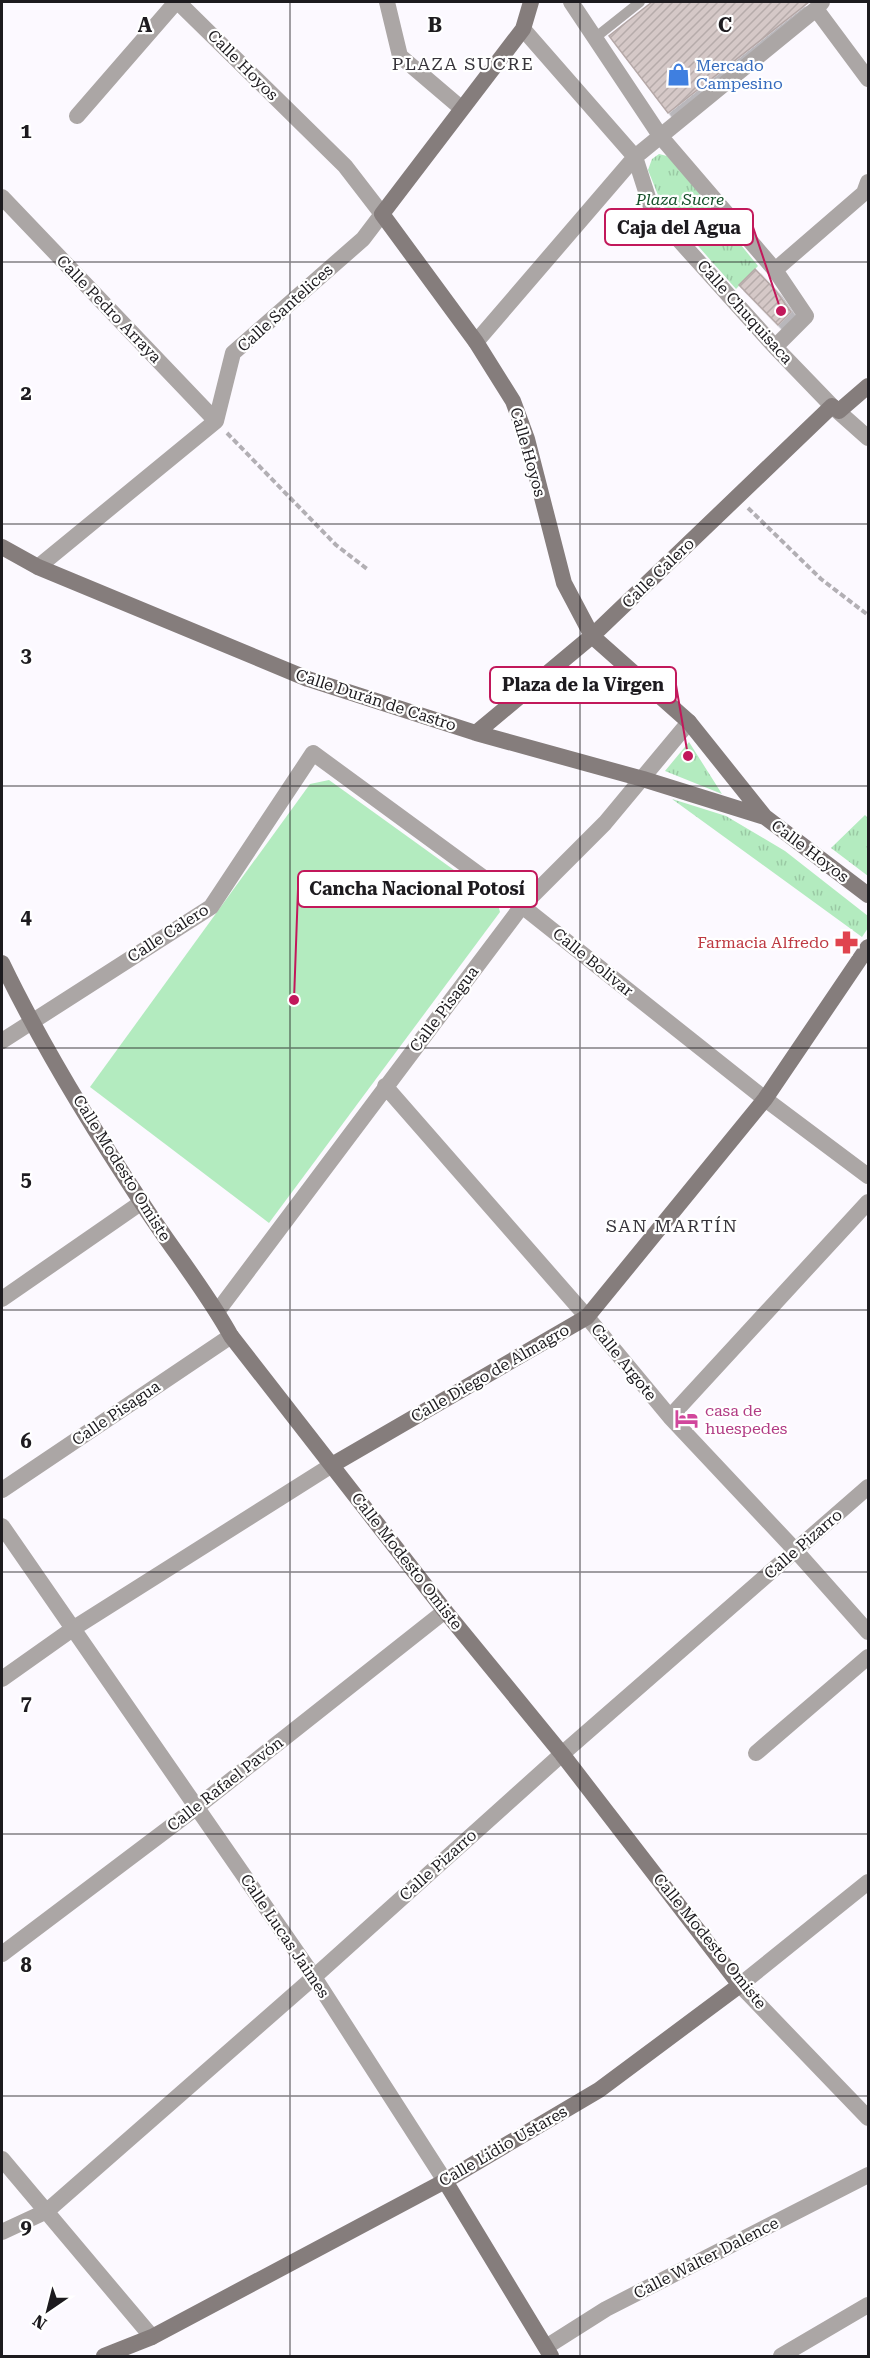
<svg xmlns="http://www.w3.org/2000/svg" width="870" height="2358" font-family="'Roboto Serif',serif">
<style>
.green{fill:#b3ebbf}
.park{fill:url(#park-tufts)}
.building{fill:url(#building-hatch);stroke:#b5a8a7;stroke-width:1.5;filter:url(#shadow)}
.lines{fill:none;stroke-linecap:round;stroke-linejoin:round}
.path{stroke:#b2afb4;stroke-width:4;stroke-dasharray:6 3;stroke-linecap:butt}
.service{stroke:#aba6a5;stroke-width:10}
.minor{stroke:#aba6a5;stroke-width:16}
.secondary{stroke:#857d7c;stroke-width:16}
.grid{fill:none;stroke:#1d1b1f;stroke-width:1.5;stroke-opacity:0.55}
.labels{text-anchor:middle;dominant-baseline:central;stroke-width:4.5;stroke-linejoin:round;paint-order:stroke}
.street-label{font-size:16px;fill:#1d1b1f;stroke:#fff}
.shop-label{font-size:16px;fill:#366cbe;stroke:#fff;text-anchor:start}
.park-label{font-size:16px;font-style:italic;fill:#16512a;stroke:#fff}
.health-label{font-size:16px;fill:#be3a42;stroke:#fff;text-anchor:end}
.hotel-label{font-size:16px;fill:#b23c85;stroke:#fff;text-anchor:start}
.neighbourhood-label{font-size:18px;letter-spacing:1.5px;fill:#37343b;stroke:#fff}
.grid-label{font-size:20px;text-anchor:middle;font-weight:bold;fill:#1d1b1f;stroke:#fff;stroke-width:4.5;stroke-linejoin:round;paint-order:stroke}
.leader{fill:none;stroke:#c2185b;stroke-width:2}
.callout-dot{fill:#c2185b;stroke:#fff;stroke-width:2}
.callout{fill:#fff;stroke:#c2185b;stroke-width:2}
.callout-label{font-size:18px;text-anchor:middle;font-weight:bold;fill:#1d1b1f}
</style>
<defs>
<pattern id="park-tufts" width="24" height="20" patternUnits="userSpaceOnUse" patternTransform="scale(1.5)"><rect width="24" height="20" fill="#b3ebbf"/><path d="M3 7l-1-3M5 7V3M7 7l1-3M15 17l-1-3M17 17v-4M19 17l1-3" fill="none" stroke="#9ac9a4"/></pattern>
<pattern id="building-hatch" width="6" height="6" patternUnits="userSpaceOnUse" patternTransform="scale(1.5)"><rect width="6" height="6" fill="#d5c8c7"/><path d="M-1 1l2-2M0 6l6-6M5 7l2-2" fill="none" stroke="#b6abaa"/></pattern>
<filter id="shadow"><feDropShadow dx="5.5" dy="5.5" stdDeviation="0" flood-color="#0004"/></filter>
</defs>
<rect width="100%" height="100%" fill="#fcf9ff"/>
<path class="green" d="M329 780 497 901 500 912 269 1223 90 1087 310 784Z"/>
<path class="park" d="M659 154 667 156 677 166 758 266 736 289 662 205 648 170 652 159Z
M689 742 722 794 665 771Z
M672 799 726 816 785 851 868 916V928L862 937Z
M865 815 868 818V876L831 848Z"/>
<path class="building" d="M652 2H809L668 113 609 36Z
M755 269 776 291 791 312 778 325 739 285Z"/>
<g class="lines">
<path class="path" d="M227 433 336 545 367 569
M748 508 821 579 868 615"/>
<path class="service" d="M596 37 640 2"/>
<path class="minor" d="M387 2 400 56 461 108
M571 2 661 137 775 270 806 316 775 347
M816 9 868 79
M523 29 635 157 652 210 775 347 832 406 868 438
M77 116 176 2
M2 197 216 421
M775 270 864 193 868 182
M476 342 635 157 816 9 822 2
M38 567 216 421 233 353 363 239 382 214 345 166 178 2
M2 1041 211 907 313 753 522 906 765 1099 868 1176
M385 1086 587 1317 670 1417 796 1551 868 1632
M2 1299 142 1202
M217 1312 522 906 605 823 689 722
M670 1417 868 1202
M2 1490 231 1336
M2 1526 314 1977 445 2181
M2 1679 74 1628 332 1465
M756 1753 868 1657
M868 1882 740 1985 868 2118
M2 1954 197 1807 445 1611
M2 2159 152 2337
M2 2232 47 2211 314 1977 562 1754 868 1487
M546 2347 606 2309 868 2175
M781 2356 868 2305"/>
<path class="secondary" d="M531 2 523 29 382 214 476 342 513 401 527 439 564 583 592 636 689 722 765 817 868 895
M839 411 868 386
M2 547 38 567 308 679 476 733 643 779 765 817
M476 733 592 636 832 406
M2 963C42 1046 91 1126 142 1203 171 1248 205 1289 231 1336L445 1611 562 1754 740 1985 599 2090 445 2181 152 2337 104 2356
M332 1465 587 1317 765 1099 868 947
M445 2181 551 2356"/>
</g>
<path class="grid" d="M290 2V2356M580 2V2356M2 262H868M2 524H868M2 786H868M2 1048H868M2 1310H868M2 1572H868M2 1834H868M2 2096H868"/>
<defs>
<symbol id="shop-bare" viewBox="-9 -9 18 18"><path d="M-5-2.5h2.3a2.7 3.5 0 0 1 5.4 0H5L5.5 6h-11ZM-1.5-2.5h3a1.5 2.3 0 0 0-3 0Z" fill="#3f7fe0" stroke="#fff" stroke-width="2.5" paint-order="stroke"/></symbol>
<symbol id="pharmacy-bare" viewBox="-9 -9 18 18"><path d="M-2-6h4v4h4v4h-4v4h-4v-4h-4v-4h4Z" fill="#e0444e" stroke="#fff" stroke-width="2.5" paint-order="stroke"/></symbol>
<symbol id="hotel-bare" viewBox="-9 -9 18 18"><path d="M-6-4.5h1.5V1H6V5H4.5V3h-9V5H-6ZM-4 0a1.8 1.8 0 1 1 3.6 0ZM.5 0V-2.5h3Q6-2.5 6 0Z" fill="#d1479c" stroke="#fff" stroke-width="2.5" paint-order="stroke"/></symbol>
</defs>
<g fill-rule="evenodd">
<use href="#shop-bare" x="662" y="58" width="33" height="33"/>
<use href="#pharmacy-bare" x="830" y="926" width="33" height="33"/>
<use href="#hotel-bare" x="670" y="1402" width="33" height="33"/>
</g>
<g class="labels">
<g class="street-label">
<text transform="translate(243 65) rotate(45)">Calle Hoyos</text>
<text transform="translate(285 308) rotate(-42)">Calle Santelices</text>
<text transform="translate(109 309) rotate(46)">Calle Pedro Arraya</text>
<text transform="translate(745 312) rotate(48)">Calle Chuquisaca</text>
<text transform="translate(528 452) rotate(74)">Calle Hoyos</text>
<text transform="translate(658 573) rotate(-44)">Calle Calero</text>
<text transform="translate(376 700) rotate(18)">Calle Durán de Castro</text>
<text transform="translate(810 851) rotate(37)">Calle Hoyos</text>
<text transform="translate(168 933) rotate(-33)">Calle Calero</text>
<text transform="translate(593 962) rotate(39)">Calle Bolivar</text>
<text transform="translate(444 1009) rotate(-53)">Calle Pisagua</text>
<text transform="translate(122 1168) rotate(58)">Calle Modesto Omiste</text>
<text transform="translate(624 1362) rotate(51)">Calle Argote</text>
<text transform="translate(490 1373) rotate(-30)">Calle Diego de Almagro</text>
<text transform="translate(116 1413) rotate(-34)">Calle Pisagua</text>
<text transform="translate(803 1544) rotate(-41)">Calle Pizarro</text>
<text transform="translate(407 1561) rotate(52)">Calle Modesto Omiste</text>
<text transform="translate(225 1784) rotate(-38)">Calle Rafael Pavón</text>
<text transform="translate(438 1865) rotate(-42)">Calle Pizarro</text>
<text transform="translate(285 1936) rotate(56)">Calle Lucas Jaimes</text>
<text transform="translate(710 1941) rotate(51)">Calle Modesto Omiste</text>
<text transform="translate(503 2146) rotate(-30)">Calle Lidio Ustares</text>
<text transform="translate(706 2258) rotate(-27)">Calle Walter Dalence</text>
</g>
<g class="shop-label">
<text x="696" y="65">Mercado<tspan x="696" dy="18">Campesino</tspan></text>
</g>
<g class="park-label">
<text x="680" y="199">Plaza Sucre</text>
</g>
<g class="health-label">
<text x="829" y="942">Farmacia Alfredo</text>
</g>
<g class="hotel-label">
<text x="705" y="1410">casa de<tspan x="705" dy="18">huespedes</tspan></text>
</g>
<g class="neighbourhood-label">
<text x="463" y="63">PLAZA SUCRE</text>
<text x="672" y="1225">SAN MARTÍN</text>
</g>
</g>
<g class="grid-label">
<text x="145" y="32">A</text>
<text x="435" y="32">B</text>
<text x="725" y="32">C</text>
<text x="26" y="138">1</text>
<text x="26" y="400">2</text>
<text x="26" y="662">3</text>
<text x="26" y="924">4</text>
<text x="26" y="1186">5</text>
<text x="26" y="1448">6</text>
<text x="26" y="1710">7</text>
<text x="26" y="1972">8</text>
<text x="26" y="2234">9</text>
</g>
<path class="leader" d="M781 311L753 227M688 756L676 685M294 1000L298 889"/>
<g class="callout-dot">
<circle cx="781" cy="311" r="6"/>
<circle cx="688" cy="756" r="6"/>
<circle cx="294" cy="1000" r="6"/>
</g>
<g class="callout">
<rect x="605" y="209" width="148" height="36" rx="6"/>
<rect x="490" y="667" width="186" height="36" rx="6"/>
<rect x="298" y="871" width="239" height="36" rx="6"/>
</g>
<g class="callout-label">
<text x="679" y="234">Caja del Agua</text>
<text x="583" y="691">Plaza de la Virgen</text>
<text x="417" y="895">Cancha Nacional Potosí</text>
</g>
<rect width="870" height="2358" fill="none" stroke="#1d1b1f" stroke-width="6"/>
<g transform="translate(48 2310) rotate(215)" stroke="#ffffff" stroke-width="4.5" paint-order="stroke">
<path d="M0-4.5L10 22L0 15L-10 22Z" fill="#1d1b1f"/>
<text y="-9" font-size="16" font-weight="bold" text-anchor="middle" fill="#1d1b1f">N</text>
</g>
</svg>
